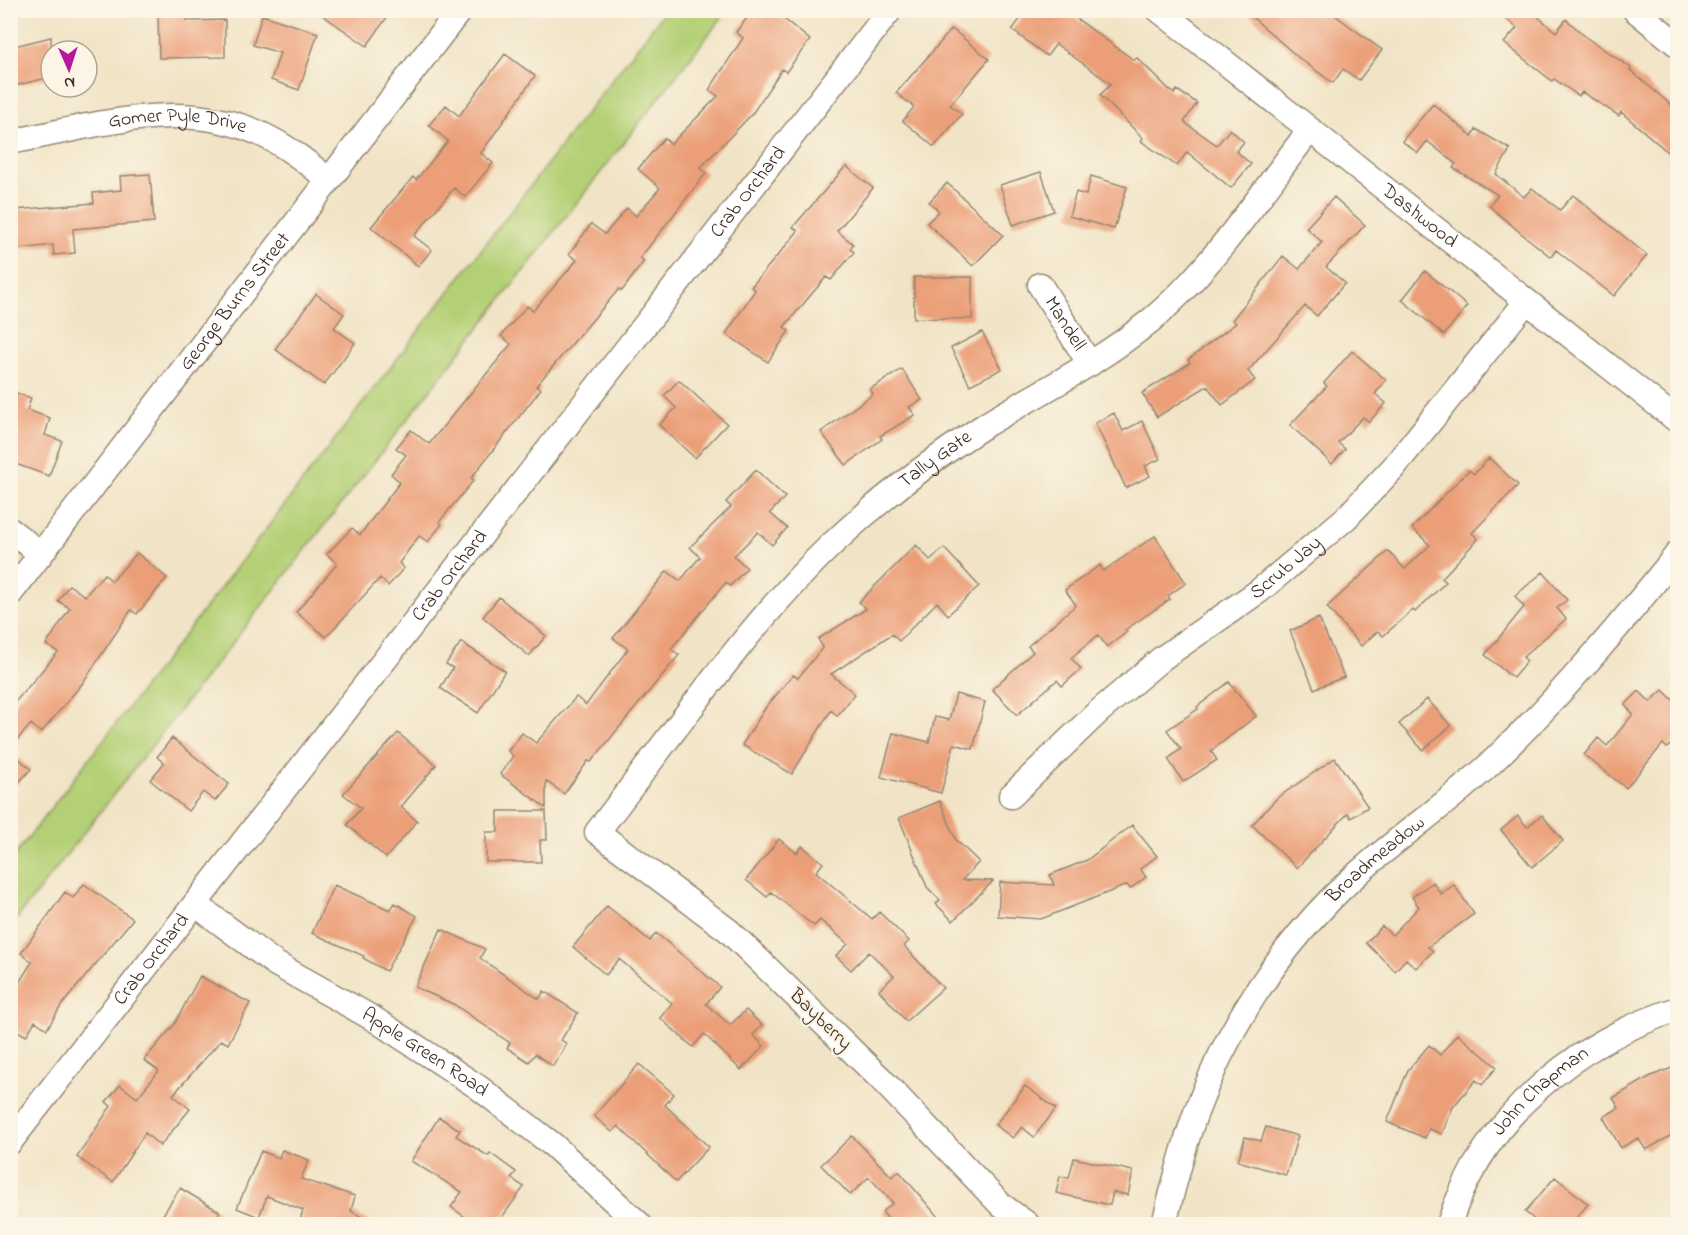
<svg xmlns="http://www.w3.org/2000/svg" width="1688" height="1235" font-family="'Indie Flower',sans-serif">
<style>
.green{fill:#b4d076;stroke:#787d4a;stroke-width:1.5}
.building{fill:#eb9e77}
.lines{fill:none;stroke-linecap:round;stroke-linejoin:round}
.street-casing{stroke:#968772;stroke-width:27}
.street{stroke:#fff;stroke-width:24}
.labels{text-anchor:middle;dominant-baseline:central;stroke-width:4.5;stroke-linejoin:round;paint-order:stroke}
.street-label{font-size:20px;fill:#3b2a1e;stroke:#fcf5e5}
</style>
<rect width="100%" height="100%" fill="#fcf5e5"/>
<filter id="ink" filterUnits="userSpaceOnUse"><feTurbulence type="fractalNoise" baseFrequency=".0167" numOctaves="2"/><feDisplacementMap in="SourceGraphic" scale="12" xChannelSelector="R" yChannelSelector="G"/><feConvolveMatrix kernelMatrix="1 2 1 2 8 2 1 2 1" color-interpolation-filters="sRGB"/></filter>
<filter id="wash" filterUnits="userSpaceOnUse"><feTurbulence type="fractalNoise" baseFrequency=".008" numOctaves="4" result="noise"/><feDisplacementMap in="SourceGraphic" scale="24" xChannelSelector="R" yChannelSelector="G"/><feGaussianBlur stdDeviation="1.35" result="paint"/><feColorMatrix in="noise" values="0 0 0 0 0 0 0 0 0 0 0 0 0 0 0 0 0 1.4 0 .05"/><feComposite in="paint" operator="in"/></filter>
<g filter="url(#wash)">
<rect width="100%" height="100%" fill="#f1e4c6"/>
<path class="green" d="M665 11H727L11 926V860Z"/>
<g id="blocks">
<path class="building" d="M158 10H187V21L225 20V57L159 58Z
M315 10H392L367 46Z
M753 10H773L810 40 786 72 782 69 752 114 700 168 706 173 640 258 644 261 622 291 619 289 536 386 541 389 471 478 474 480 439 522 442 524 428 542 419 536 399 563 404 568 388 586 380 578 326 637 296 612 337 564 327 554 352 528 360 535 400 482 391 474 406 455 396 448 411 430 429 444 511 344 501 336 527 306 533 311 577 260 569 254 591 224 605 234 627 208 636 216 660 188 638 169 664 138 671 144 718 96 709 90 743 38 736 32Z
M1027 10H1082L1076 18 1134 60 1137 58 1174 94 1177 90 1197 103 1184 122 1217 145 1230 129 1244 142 1236 151 1251 164 1231 188 1187 152 1177 166 1141 141 1143 138 1100 95 1111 84 1056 44 1047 56 1012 30Z
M1244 10H1328L1382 50 1359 80 1343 69 1333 83 1299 58Z
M1496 10H1530L1556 32 1566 19 1587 38 1631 68 1630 70 1677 110V160L1621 112 1619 116 1582 92 1579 96 1554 79 1552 81 1504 43 1517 28Z
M262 15 318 33 299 90 271 80 280 53 253 45Z
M952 29 989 59 950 105 962 114 934 147 903 121 914 107 896 93Z
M51 37V77L10 87V47Z
M505 54 535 76 481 153 493 163 465 197 454 188 414 236 432 250 418 266 371 227 413 177 416 180 448 141 429 125 446 105 459 116Z
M1433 104 1472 136 1476 129 1510 149 1496 174 1524 197 1532 188 1560 210 1573 195 1647 255 1614 296 1556 250 1551 257 1522 234 1489 206 1498 195 1453 168 1456 164 1427 141 1418 153 1402 141Z
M846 166 873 188 837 231 853 244 850 249 854 252 831 280 826 277 784 327 789 331 768 362 726 334 755 290 751 287 798 231 793 227Z
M1041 172 1054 211 1013 225 1000 185Z
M150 174 154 222 73 229 75 253 54 255 53 245 19 249 15 210 94 203 93 193 121 190 120 176Z
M1091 176 1127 187 1114 229 1069 216 1076 192 1086 195Z
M947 183 1003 235 973 266 927 223 939 211 929 202Z
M1334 197 1365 225 1326 267 1345 283 1317 316 1305 306 1248 371 1255 380 1222 405 1207 386 1157 417 1142 393 1190 363 1188 360 1236 323 1232 320 1283 256 1299 269 1322 242 1306 228Z
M1425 271 1467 306 1444 335 1402 300Z
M914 277H972V319L914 318Z
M316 294 344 314 334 328 355 343 324 385 275 349Z
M982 332 1002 369 970 385 951 348Z
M1352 351 1386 380 1375 394 1386 403 1369 422 1363 417 1338 443 1345 449 1332 464 1290 425 1327 386 1324 383Z
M902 369 922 400 909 407 915 415 880 436 882 439 846 465 821 432 873 394 870 389Z
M679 380 727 424 695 458 659 425 676 408 664 396Z
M10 391 31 398 27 410 50 418 45 435 62 441 49 476 10 462Z
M1114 413 1123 431 1142 421 1160 459 1145 466 1150 476 1126 488 1095 423Z
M1489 458 1518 485 1472 533 1478 539 1442 578 1446 582 1415 612 1413 610 1383 636 1378 631 1361 646 1327 607 1388 551 1405 569 1430 545 1412 528 1469 470 1474 474Z
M756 470 785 497 770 513 787 528 772 545 758 532 734 556 747 568 730 586 726 582 671 649 679 655 591 762 588 761 564 794 546 781V808L500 774 513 756 508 751 522 733 536 743 576 697 586 705 628 649 613 638 667 571 680 581 700 557 690 547 731 507 726 502Z
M1155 536 1186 583 1168 596 1170 599 1125 630 1127 632 1107 647 1098 635 1071 658 1081 669 1062 686 1057 680 1017 715 992 689 1033 652 1028 646 1076 605 1065 590 1100 565 1103 571Z
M916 545 930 560 944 548 979 586 948 615 937 602 899 641 892 634 831 674 855 694 837 716 831 710 792 774 742 745 766 707 793 675 798 678 823 647 818 639 866 609 859 602Z
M137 553 167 578 137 614 131 610 82 684 41 733 31 724 10 748V708L58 652 46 645 70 608 58 601 69 585 85 596 104 574 112 581Z
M1543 572 1567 600 1557 608 1566 619 1523 657 1527 661 1513 678 1485 655 1524 607 1515 596Z
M499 597 546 636 529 656 483 617Z
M1319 618 1344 677 1314 689 1290 631Z
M461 642 505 671 478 713 440 688 453 668 446 664Z
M1229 682 1256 716 1211 751 1217 760 1183 782 1168 759 1181 749 1167 730 1198 709 1197 707Z
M1663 690 1677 704V738L1667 748 1663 744 1626 788 1584 755 1598 738 1607 746 1633 714 1625 705 1639 691 1650 702Z
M956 694 985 702 973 749 954 744 941 793 881 777 893 733 929 742 935 717 949 720Z
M1427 699 1451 726 1423 750 1399 724Z
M398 733 436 765 401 807 417 821 386 858 347 825 361 808 343 794Z
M172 738 229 784 215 801 203 792 188 811 150 780 164 763 157 757Z
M10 751 31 769 10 792Z
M1335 758 1368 807 1351 818 1348 813 1297 868 1252 825 1277 798Z
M940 801 956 840 979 862 962 880 993 881 953 921 936 904 940 900 927 887 899 818Z
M498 811H546L547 840H540L541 862H486V832H498Z
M1542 815 1563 841 1532 867 1501 830 1518 816 1527 827Z
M1132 825 1157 856 1140 869 1146 877 1130 889 1127 885 1041 919 998 916 1000 882 1054 885 1050 875 1087 860Z
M779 839 797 853 802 846 823 863 816 872 872 919 879 912 909 941 904 946 943 988 906 1021 879 990 894 976 869 952 851 970 836 956 848 944 820 920 814 926 771 892 767 897 746 880Z
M1433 882 1441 894 1454 885 1474 914 1428 947 1433 951 1416 968 1406 959 1395 971 1366 943 1382 926 1392 935 1419 907 1412 897Z
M84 884 133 919 61 1006 47 1029 35 1021 26 1036 10 1026V997L32 962 21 953 65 892 73 898Z
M334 885 390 910 395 903 417 916 386 971 363 958 364 956 312 933Z
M607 906 650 941 656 933 720 987 706 1004 730 1025 746 1010 762 1025 753 1035 764 1046 741 1070 704 1034 693 1047 660 1018 672 1003 619 959 606 975 573 947Z
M441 929 485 949 480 958 539 999 544 991 578 1013 561 1040 567 1044 553 1066 535 1054 529 1062 507 1048 510 1043 455 1005 415 987Z
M200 976 250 1003 228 1044 221 1040 173 1095 190 1109 160 1146 145 1133 113 1182 77 1157 111 1106 106 1102 120 1085 137 1098 159 1071 144 1060 174 1025Z
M1457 1034 1497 1067 1482 1085 1476 1080 1453 1107 1442 1134 1429 1129 1425 1138 1387 1122 1408 1070 1429 1045 1440 1055Z
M639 1064 674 1094 665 1105 709 1147 676 1182 618 1126 612 1132 594 1116Z
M1677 1066V1132L1646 1150 1638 1138 1621 1148 1603 1117 1619 1108 1613 1098 1651 1076Z
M1025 1086 1056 1109 1034 1137 1022 1127 1013 1138 995 1125Z
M439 1117 460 1130 456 1136 488 1156 490 1153 516 1172 511 1178 524 1187 497 1224H475L451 1207 462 1192 411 1161Z
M1266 1127 1298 1136 1286 1175 1238 1161 1245 1137 1261 1141Z
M852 1136 892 1177 899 1171 944 1224H893L882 1212 893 1203 869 1177 850 1195 821 1165Z
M282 1150 309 1160 301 1179 355 1196 351 1211 373 1224H299L303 1210 267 1196 259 1217 237 1208 261 1151 279 1158Z
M1074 1158 1133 1171 1128 1195 1113 1192 1110 1205 1056 1193 1060 1176 1069 1178Z
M1555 1177 1588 1204 1571 1224H1540L1525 1212Z
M180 1188 220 1212 212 1224H172L161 1218Z"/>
</g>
</g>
<g filter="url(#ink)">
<use href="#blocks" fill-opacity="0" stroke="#968772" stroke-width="1.5"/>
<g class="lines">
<defs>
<g id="street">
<path id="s1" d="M1159 10 1678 421"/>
<path d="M1635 10 1678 45"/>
<path id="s2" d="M10 142C94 126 184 96 265 136 288 147 309 164 329 180"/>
<path id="s3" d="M1040 285 1090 364"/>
<path d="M10 530 41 554"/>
<path id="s4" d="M10 594 460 10"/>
<path id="s5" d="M1011 796 1097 713 1161 659 1259 591 1346 518 1393 468 1526 302"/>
<path id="s6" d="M195 904 276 964 374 1019 478 1087 553 1145 639 1224"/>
<path id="s7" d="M10 1142 890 10"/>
<path id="s8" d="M1027 1224 1001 1205 881 1079 729 931 597 832C671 737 744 629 831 545 879 500 932 459 987 424 1042 391 1100 362 1150 321 1210 272 1261 193 1309 131"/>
<path id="s9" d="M1164 1224C1173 1188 1182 1151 1195 1115 1224 1036 1270 962 1329 901 1378 850 1439 812 1491 763 1559 698 1619 627 1678 553"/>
<path id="s10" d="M1449 1224C1484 1117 1573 1043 1678 1009"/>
</g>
</defs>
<use href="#street" class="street-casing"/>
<use href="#street" class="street"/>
</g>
</g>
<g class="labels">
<g class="street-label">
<text stroke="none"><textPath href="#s2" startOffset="170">Gomer Pyle Drive</textPath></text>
<text stroke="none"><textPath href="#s7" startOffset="1203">Crab Orchard</textPath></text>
<text stroke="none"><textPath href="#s1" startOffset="332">Dashwood</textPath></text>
<text stroke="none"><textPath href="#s4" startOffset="369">George Burns Street</textPath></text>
<text stroke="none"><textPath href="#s3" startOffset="46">Mandell</textPath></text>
<text stroke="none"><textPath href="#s8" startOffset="1089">Tally Gate</textPath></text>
<text stroke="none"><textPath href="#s5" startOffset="358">Scrub Jay</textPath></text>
<text stroke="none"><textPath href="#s7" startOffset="717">Crab Orchard</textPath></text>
<text stroke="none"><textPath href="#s9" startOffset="430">Broadmeadow</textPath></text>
<text stroke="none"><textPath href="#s7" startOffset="231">Crab Orchard</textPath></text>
<text transform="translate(820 1020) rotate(44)">Bayberry</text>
<text stroke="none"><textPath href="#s6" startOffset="274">Apple Green Road</textPath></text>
<text stroke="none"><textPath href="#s10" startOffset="164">John Chapman</textPath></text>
</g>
</g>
<rect width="1688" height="1235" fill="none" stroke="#fcf5e5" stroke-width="36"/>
<g transform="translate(69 69) rotate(177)"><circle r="28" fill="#fcf5e5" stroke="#afa495" stroke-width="1.5"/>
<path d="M0-4.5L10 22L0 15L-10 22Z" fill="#b5179e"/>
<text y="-9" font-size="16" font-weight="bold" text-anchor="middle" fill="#3b2a1e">N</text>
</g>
</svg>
